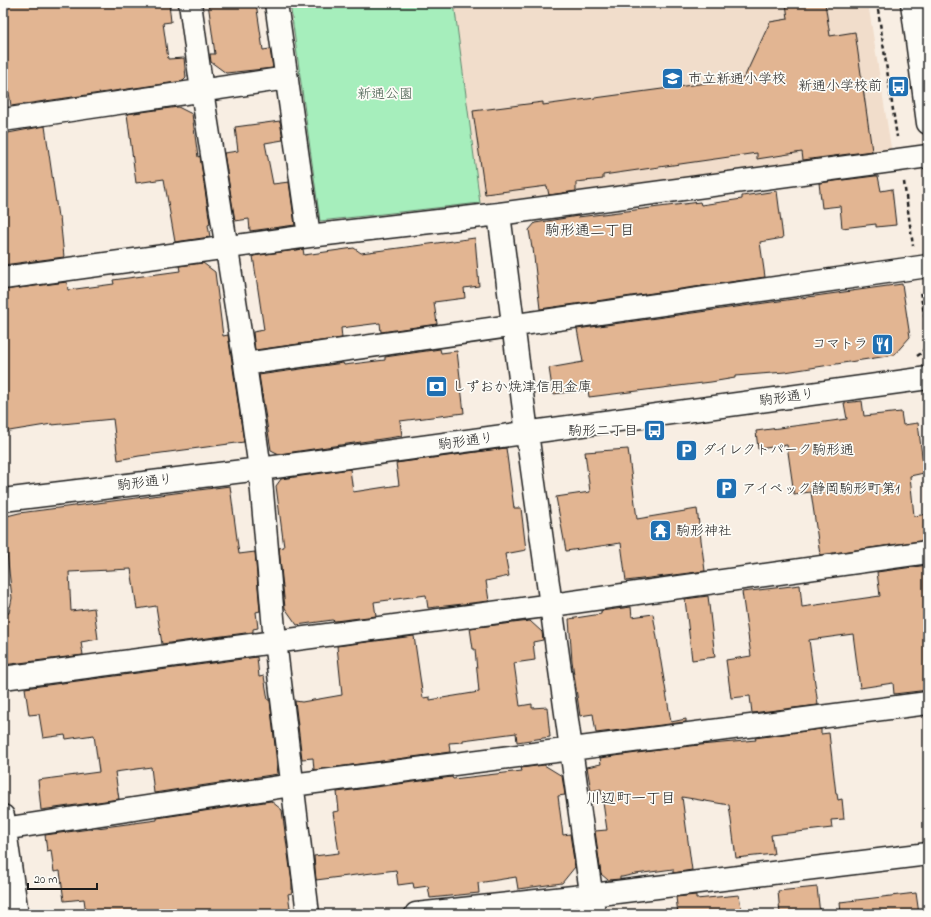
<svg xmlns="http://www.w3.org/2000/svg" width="931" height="917" font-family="'Indie Flower','Klee One',sans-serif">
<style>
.built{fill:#f1ddcb}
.green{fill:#a6eebc;stroke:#61856c}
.building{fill:#e2b592;stroke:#1c1c1c}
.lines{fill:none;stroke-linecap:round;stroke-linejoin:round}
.minor-casing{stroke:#1c1c1c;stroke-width:25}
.path{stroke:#1c1c1c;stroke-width:2.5;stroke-dasharray:4 3;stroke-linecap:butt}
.minor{stroke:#fdfcf7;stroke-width:22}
.labels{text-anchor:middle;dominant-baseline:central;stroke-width:3.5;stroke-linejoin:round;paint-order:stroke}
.poi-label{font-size:14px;fill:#1c1c1c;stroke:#fdfcf7;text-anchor:start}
.park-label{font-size:14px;fill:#455b4c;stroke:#fdfcf7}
.street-label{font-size:14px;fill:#1c1c1c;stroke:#fdfcf7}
.neighbourhood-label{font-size:15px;fill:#1c1c1c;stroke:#fdfcf7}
</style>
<rect width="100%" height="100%" fill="#f8eee3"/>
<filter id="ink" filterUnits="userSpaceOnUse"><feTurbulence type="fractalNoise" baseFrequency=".025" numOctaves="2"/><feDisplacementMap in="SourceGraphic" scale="8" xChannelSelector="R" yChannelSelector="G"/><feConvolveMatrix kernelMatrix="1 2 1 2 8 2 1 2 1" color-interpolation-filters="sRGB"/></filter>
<g filter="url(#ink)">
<path class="built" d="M454 3H868L892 154 480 203Z"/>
<path class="green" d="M290 3H454L480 203 320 221Z"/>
<path class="building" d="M3 3H169L171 22 163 23 168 59 184 58 186 78 183 81 11 106 3 50Z
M208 3H256L263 50 270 49 273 68 226 73 211 62 210 54H215Z
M786 3H825L830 36 855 32 872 151 803 160 802 152 757 159V153L603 175V179L576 182V191L549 195 547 186 485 194 473 111 543 102V105L744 78 770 22 788 19Z
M178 107 192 114 198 157 200 156 210 224 208 225 210 237 175 242 164 179 136 183 127 114Z
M280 121 283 140 265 143 273 184 289 182 295 225 250 231 249 219 235 221 224 153 238 151 235 127Z
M45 126 58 217H60L64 257 3 265V134Z
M875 176H878L881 191 892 189 896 225 876 227V224L842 228 840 206 822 208 819 183Z
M777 191 783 238 760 242 765 277 540 309 533 248H532L529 230 535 223 578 216V217L700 202 701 205 742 199V196Z
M475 238 479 286 464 288 465 298 434 302 437 324 381 332 380 323 341 328 342 338 255 350 253 332 264 330 253 256 303 249 304 255 354 248 361 253Z
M203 263 215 272 223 336 228 335 244 442 139 456 118 460 113 419 52 425V424L3 432V290L67 282 68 290 114 284 113 280 180 271 179 266Z
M902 284 910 337 894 355 785 372 735 376V378L711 382 589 397 588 390 553 394 549 368 583 362 577 329Z
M440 349 441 353 457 351 464 413 400 421 402 436 279 454 271 450 259 375 343 363 344 365 385 360V357Z
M862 401 864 416 901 412 903 425 918 423 924 473 910 476 914 516 928 514V540L820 555 811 492 794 494 787 445 758 449 756 431 847 419 844 403Z
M506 448 514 508H521L526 550 505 554 509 576 486 581 489 601 428 608 426 595 374 602 376 616 335 621 332 620 297 625 285 608 279 548 284 547 276 486 281 479 350 469 353 492 399 485 396 463Z
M628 449 637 519 697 509 705 571 626 581 621 543 566 551 556 497 590 492 585 452Z
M230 486 239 554 255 552 260 611 256 612 258 628 253 629V632L162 644 156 606 137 609 131 569 69 572 71 611 94 608 98 639 81 642 83 655 3 665V614L9 613 12 598 3 517 19 513Z
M928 565V690L894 694 893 683 860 688 853 634 809 640 818 705 752 713 750 696 731 698 726 660 751 656 742 592 800 585 802 607 880 596 877 572Z
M708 596 715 657 692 660 685 599Z
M631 607 632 617 653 614 671 722 686 719V722L596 733 593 714 580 716 572 661 569 619 601 614V611Z
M530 621 542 632 543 640 533 642 535 660 514 663 520 706 532 704V708L547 707 550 737 517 742 516 733 463 740V742L449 743 450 752 314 770 313 758 302 759 295 701 302 702 342 695 337 646 414 636 423 698 430 697V700L479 692 475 649H473L470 628Z
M257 657 259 677 264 676 268 700H270L278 774 154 793 151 767 115 772 119 799 41 810 38 780 99 772 94 735 66 739 65 735 43 738 39 714 29 715 25 688Z
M821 729V734L829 733 836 794H837L838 800 842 799 844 819 831 820 832 828 771 835 774 854 736 858 729 805 682 797 692 870 673 873V869L636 874 622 877H620V879L608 880 601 874 595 831 607 830 601 789 591 791 587 767 601 764 600 758 689 746 756 740 755 738Z
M544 765 562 776 565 795 558 796 563 835 570 834 575 867 562 883 518 889 516 877 478 883 479 893 430 898 428 886 414 888 413 883 398 885 396 870 316 880 314 856 339 853 333 812 339 811 337 792 452 777 453 779 522 771 521 768Z
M271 801 282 810 292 883V893L288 894 291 914H86L84 899 64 901 60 871 54 872 51 850 47 851 45 835 157 820V818Z
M817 887 820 914H780L778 891Z
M916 893 919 914H841L840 902Z
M696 895V899L739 895 742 914H678L676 897Z"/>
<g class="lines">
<defs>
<path id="minor" d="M190 3 202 91 245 364 260 469 275 641 308 914
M276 3 309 236
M912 3 928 123
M3 120 287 78
M499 214 527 433 594 914
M3 278 309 236 499 214 928 156
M245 364 928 266
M3 500 260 469 928 378
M3 678 552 605 928 552
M3 816 17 914
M3 829 292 785 928 703
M416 914 592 895 928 854"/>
</defs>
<use href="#minor" class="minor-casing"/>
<path class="path" d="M877 3 897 137
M904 182 913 246
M917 356C920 354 923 352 924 349 931 336 922 306 920 291"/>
<use href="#minor" class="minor"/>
</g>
</g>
<defs>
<symbol id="school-square" viewBox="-11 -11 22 22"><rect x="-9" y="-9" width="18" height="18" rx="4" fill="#1f6fb2" stroke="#fdfcf7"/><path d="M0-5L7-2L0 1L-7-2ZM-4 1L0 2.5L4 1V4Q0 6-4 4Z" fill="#fff"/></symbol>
<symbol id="bus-square" viewBox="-11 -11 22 22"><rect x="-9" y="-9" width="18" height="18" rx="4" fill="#1f6fb2" stroke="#fdfcf7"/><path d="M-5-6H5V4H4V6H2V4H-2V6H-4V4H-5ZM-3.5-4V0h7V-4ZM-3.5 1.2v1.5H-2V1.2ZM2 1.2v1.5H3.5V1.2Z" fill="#fff"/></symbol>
<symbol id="restaurant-square" viewBox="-11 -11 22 22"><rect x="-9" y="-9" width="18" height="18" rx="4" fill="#1f6fb2" stroke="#fdfcf7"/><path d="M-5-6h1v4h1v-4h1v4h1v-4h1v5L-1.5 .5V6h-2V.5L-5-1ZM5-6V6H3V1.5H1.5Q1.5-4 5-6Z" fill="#fff"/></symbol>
<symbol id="bank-square" viewBox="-11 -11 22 22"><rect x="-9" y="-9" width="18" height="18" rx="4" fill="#1f6fb2" stroke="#fdfcf7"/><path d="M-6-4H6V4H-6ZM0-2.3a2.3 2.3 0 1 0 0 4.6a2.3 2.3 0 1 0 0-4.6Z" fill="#fff"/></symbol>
<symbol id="parking-square" viewBox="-11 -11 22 22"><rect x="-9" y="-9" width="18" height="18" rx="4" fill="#1f6fb2" stroke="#fdfcf7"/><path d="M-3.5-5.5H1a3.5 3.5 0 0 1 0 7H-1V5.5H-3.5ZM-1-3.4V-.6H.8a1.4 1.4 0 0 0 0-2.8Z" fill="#fff"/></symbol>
<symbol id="temple-square" viewBox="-11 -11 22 22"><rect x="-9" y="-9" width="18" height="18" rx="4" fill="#1f6fb2" stroke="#fdfcf7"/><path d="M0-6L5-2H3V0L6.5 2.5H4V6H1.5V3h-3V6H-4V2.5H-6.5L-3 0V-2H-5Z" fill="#fff"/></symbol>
</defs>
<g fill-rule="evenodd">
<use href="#school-square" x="660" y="66" width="25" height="25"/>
<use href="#bus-square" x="886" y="74" width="25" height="25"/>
<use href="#restaurant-square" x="870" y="332" width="25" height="25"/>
<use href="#bank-square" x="424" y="374" width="25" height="25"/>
<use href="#bus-square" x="642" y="418" width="25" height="25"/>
<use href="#parking-square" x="674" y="438" width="25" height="25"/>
<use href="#parking-square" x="714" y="476" width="25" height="25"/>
<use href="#temple-square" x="648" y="518" width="25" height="25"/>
</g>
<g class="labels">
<g class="poi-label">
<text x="688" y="79">市立新通小学校</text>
<text x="882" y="86" text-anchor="end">新通小学校前</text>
<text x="868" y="344" text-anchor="end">コマトラ</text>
<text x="452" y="387">しずおか焼津信用金庫</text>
<text x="638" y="431" text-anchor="end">駒形二丁目</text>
<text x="702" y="450">ダイレクトパーク駒形通</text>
<text x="742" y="489">アイペック静岡駒形町第1</text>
<text x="676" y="531">駒形神社</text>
</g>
<g class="park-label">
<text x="385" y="94">新通公園</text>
</g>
<g class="street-label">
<text transform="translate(787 398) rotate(-8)">駒形通り</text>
<text transform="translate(466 442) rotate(-8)">駒形通り</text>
<text transform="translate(145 483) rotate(-7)">駒形通り</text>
</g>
<g class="neighbourhood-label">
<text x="590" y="231">駒形通二丁目</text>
<text x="631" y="799">川辺町一丁目</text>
</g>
</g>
<rect width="931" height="917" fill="none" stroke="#fdfcf7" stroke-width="16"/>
<rect x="8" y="8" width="915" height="901" fill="none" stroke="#1c1c1c" stroke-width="1.5" filter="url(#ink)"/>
<path d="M28 883v6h69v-6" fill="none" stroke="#1c1c1c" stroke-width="2"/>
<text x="34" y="883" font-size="12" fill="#1c1c1c" stroke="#fdfcf7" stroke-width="3" paint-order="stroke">20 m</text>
</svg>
